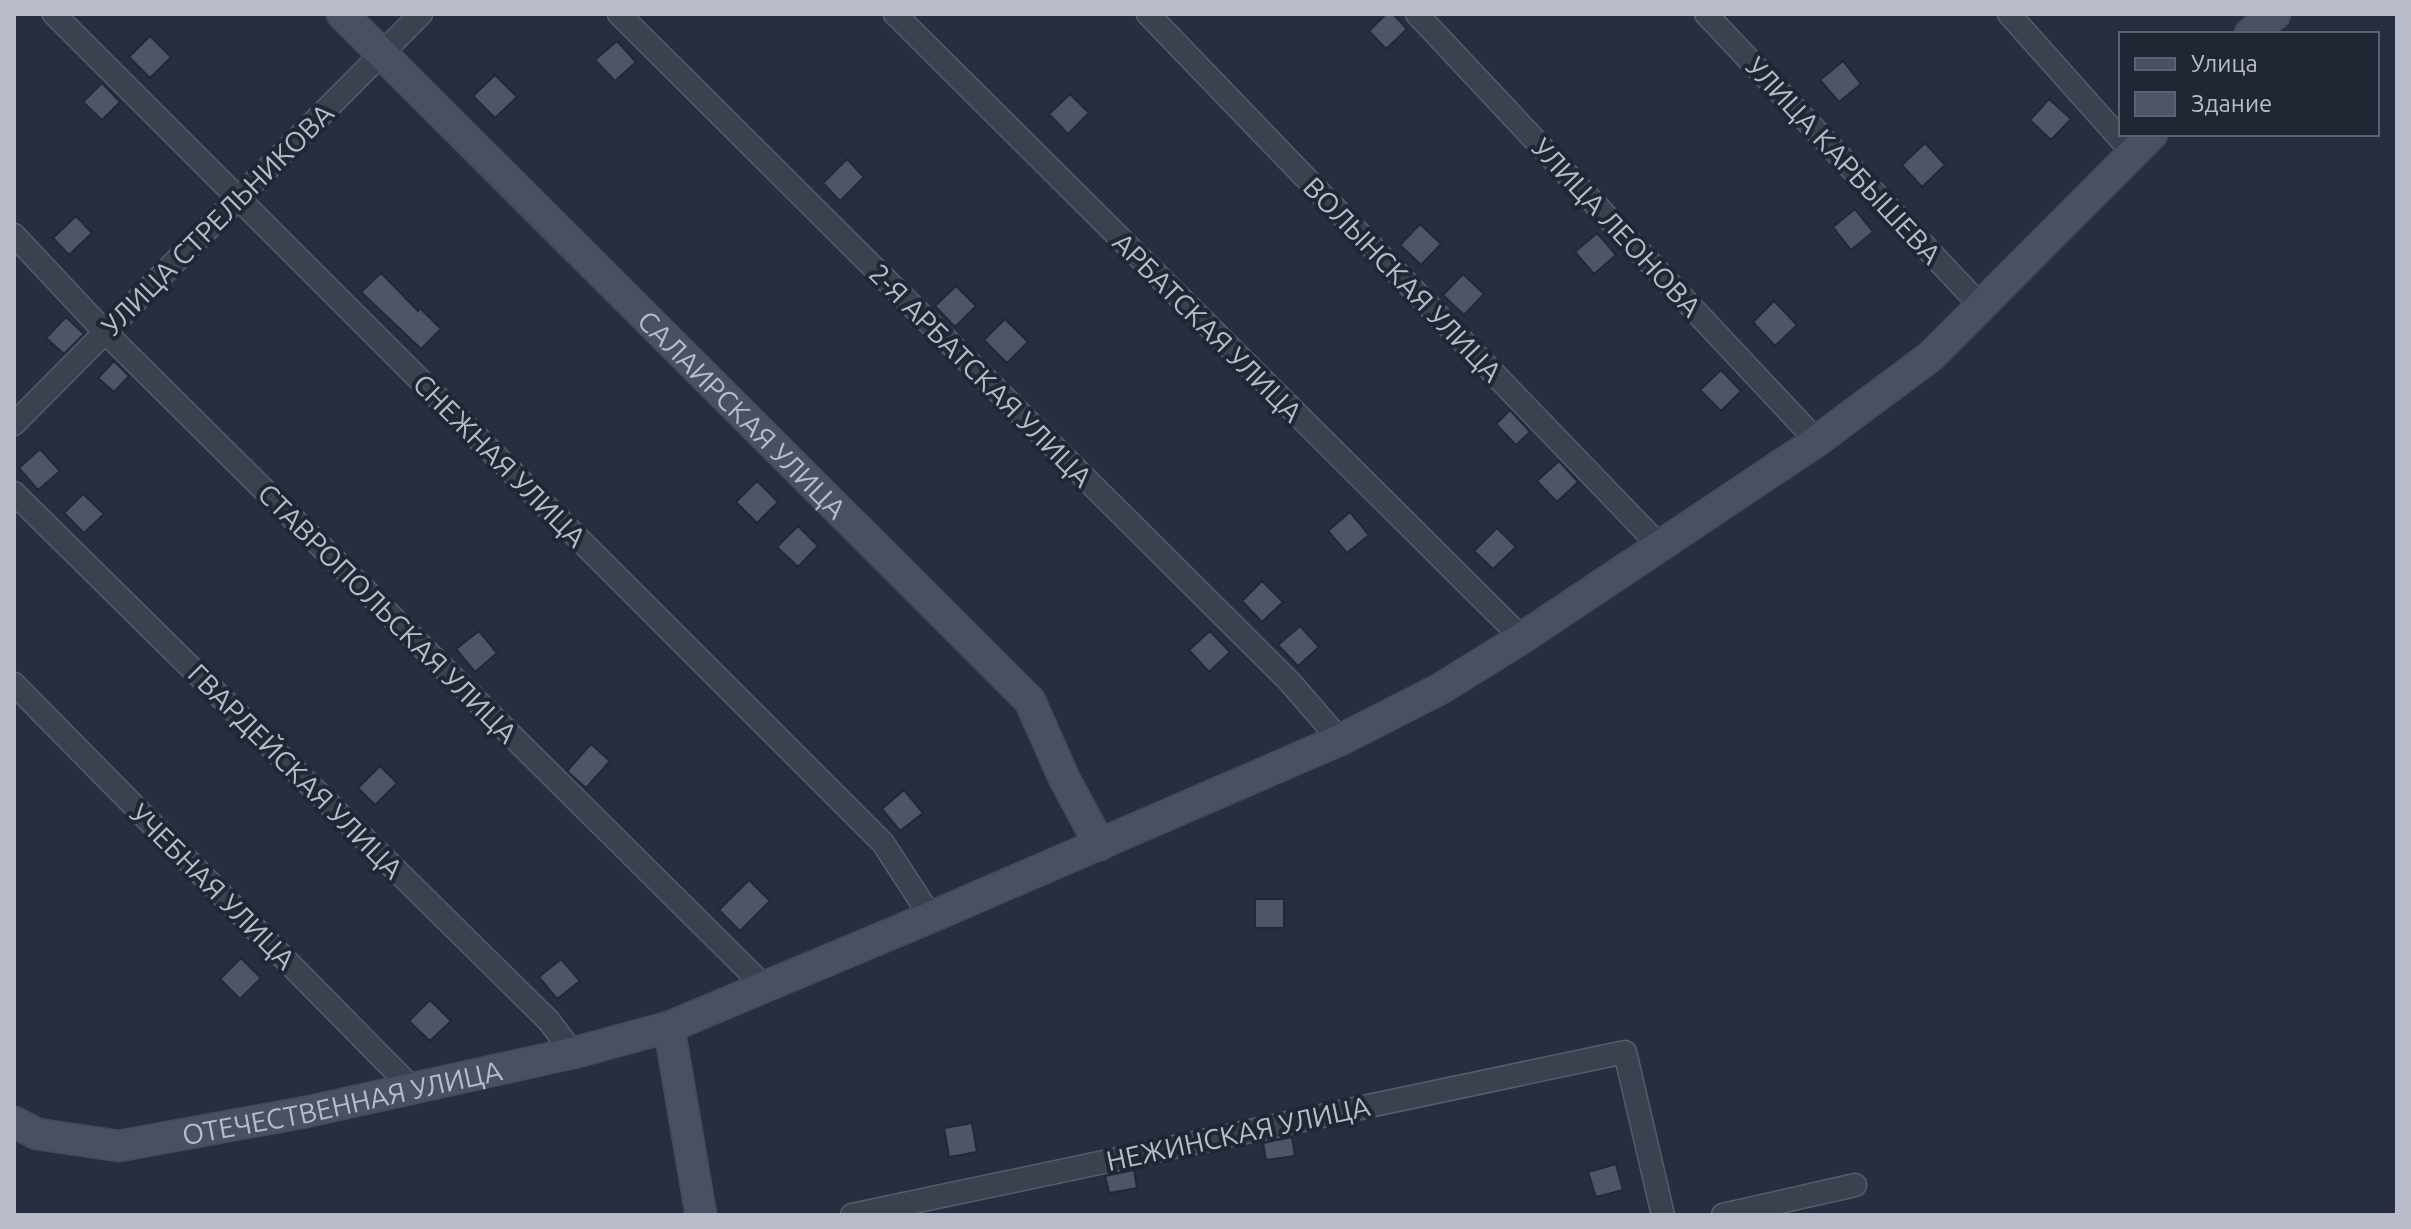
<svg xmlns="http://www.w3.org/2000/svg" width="2411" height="1229" font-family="Ubuntu,sans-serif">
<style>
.building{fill:#4e5567;stroke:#222836;stroke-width:2}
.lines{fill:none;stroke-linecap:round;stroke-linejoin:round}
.street-casing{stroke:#565c69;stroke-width:25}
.secondary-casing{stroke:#454a58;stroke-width:33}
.street{stroke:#3b414f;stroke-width:22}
.secondary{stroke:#4a5061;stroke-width:30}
.labels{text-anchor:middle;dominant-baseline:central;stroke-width:8;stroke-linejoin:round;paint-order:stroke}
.street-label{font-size:28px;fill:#b8bcc9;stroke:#202634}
</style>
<rect width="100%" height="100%" fill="#282e3f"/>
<path class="building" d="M1386 14H1393L1407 29 1386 49 1369 31Z
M150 36 171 57 150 78 129 57Z
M617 41 636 62 615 81 595 60Z
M1843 61 1861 84 1839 102 1820 80Z
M495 75 517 97 495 118 473 96Z
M102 83 120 102 102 120 83 102Z
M1070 94 1089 113 1068 134 1049 114Z
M2049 99 2071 119 2051 140 2030 120Z
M1925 143 1945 165 1922 187 1902 165Z
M847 159 864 177 840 201 823 183Z
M1855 209 1873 232 1851 250 1833 227Z
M76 216 92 233 69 255 53 238Z
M1420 224 1441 244 1421 265 1400 245Z
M1597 233 1616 255 1594 274 1575 252Z
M381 273 418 311 420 308 441 329 421 349 361 292Z
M1463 274 1484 294 1464 315 1443 295Z
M956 286 976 306 955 327 935 306Z
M1774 301 1797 325 1775 346 1753 322Z
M66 317 84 334 64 354 46 338Z
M1005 319 1028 342 1007 363 984 340Z
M114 361 129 376 114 392 98 378Z
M1721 370 1741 391 1721 411 1700 390Z
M1510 410 1530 432 1516 445 1496 424Z
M40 449 60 471 38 490 19 468Z
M1559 461 1578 482 1557 502 1537 481Z
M757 481 778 502 757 523 736 502Z
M83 494 104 514 84 533 64 513Z
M1350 512 1369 535 1347 553 1328 531Z
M798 526 818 546 798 567 777 547Z
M1497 528 1516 547 1493 569 1474 551Z
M1262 581 1283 602 1262 622 1242 601Z
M1300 626 1319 647 1298 666 1278 645Z
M479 631 497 653 475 672 456 649Z
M1210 631 1230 652 1209 672 1189 650Z
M591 744 610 761 586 788 567 771Z
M380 766 397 783 375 805 358 788Z
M904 790 923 813 900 831 882 809Z
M749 880 770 901 740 931 719 910Z
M1255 899H1284V928H1255Z
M241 958 261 978 240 999 220 979Z
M561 959 580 981 557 999 539 977Z
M430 1000 451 1021 430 1041 409 1021Z
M972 1123 977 1152 949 1157 944 1128Z
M1292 1137 1295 1156 1266 1160 1263 1143Z
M1616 1164 1623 1190 1596 1197 1588 1172Z
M1134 1170 1137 1188 1109 1193 1105 1176Z"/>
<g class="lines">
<defs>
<path id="street" d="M54 14 883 843 931 917
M619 14 1289 681 1340 740
M895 14 1522 638
M1148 14 1659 545
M1417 14 1817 441
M1706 14 1981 306
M2009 14 2133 153
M14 235 105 332 765 987
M14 424 421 14
M14 493 549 1021 573 1053
M14 684 412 1088
M852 1215 1625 1052 1663 1215
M1723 1215 1855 1185"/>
<g id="secondary">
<path id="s1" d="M342 14 1030 701 1064 778 1100 845"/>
<path d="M2250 34 2275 14"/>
<path id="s2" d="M14 1122 37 1134 119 1146 306 1112 573 1053 669 1027"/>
<path d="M701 1215 669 1027 931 917 1340 740 1440 689 1522 638 1817 441 1931 356 2152 134"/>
</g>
</defs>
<use href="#street" class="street-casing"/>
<use href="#secondary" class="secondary-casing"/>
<use href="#street" class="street"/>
<use href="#secondary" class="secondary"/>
</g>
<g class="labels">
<g class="street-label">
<text transform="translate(1844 160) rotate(47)">УЛИЦА КАРБЫШЕВА</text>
<text transform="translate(217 219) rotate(-45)">УЛИЦА СТРЕЛЬНИКОВА</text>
<text transform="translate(1617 227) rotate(47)">УЛИЦА ЛЕОНОВА</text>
<text transform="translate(1403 279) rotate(46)">ВОЛЫНСКАЯ УЛИЦА</text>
<text transform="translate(1208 327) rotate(45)">АРБАТСКАЯ УЛИЦА</text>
<text transform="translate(981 375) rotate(45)">2-Я АРБАТСКАЯ УЛИЦА</text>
<text stroke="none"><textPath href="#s1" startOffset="566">САЛАИРСКАЯ УЛИЦА</textPath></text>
<text transform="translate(500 460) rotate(45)">СНЕЖНАЯ УЛИЦА</text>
<text transform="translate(388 613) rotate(45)">СТАВРОПОЛЬСКАЯ УЛИЦА</text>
<text transform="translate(296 771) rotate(45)">ГВАРДЕЙСКАЯ УЛИЦА</text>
<text transform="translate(213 886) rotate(45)">УЧЕБНАЯ УЛИЦА</text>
<text stroke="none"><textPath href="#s2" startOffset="336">ОТЕЧЕСТВЕННАЯ УЛИЦА</textPath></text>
<text transform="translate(1238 1133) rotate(-12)">НЕЖИНСКАЯ УЛИЦА</text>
</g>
</g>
<rect width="2411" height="1229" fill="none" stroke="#b8bcc9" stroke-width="32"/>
<rect x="2119" y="32" width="260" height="104" fill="#202634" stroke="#5d6270" stroke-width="2"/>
<rect x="2135" y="58" width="40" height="12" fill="#4a5061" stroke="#5d6270" stroke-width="2"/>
<text x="2191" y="72" font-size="24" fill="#b8bcc9">Улица</text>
<rect x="2135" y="92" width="40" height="24" fill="#4e5567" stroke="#5d6270" stroke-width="2"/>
<text x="2191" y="112" font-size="24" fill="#b8bcc9">Здание</text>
</svg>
